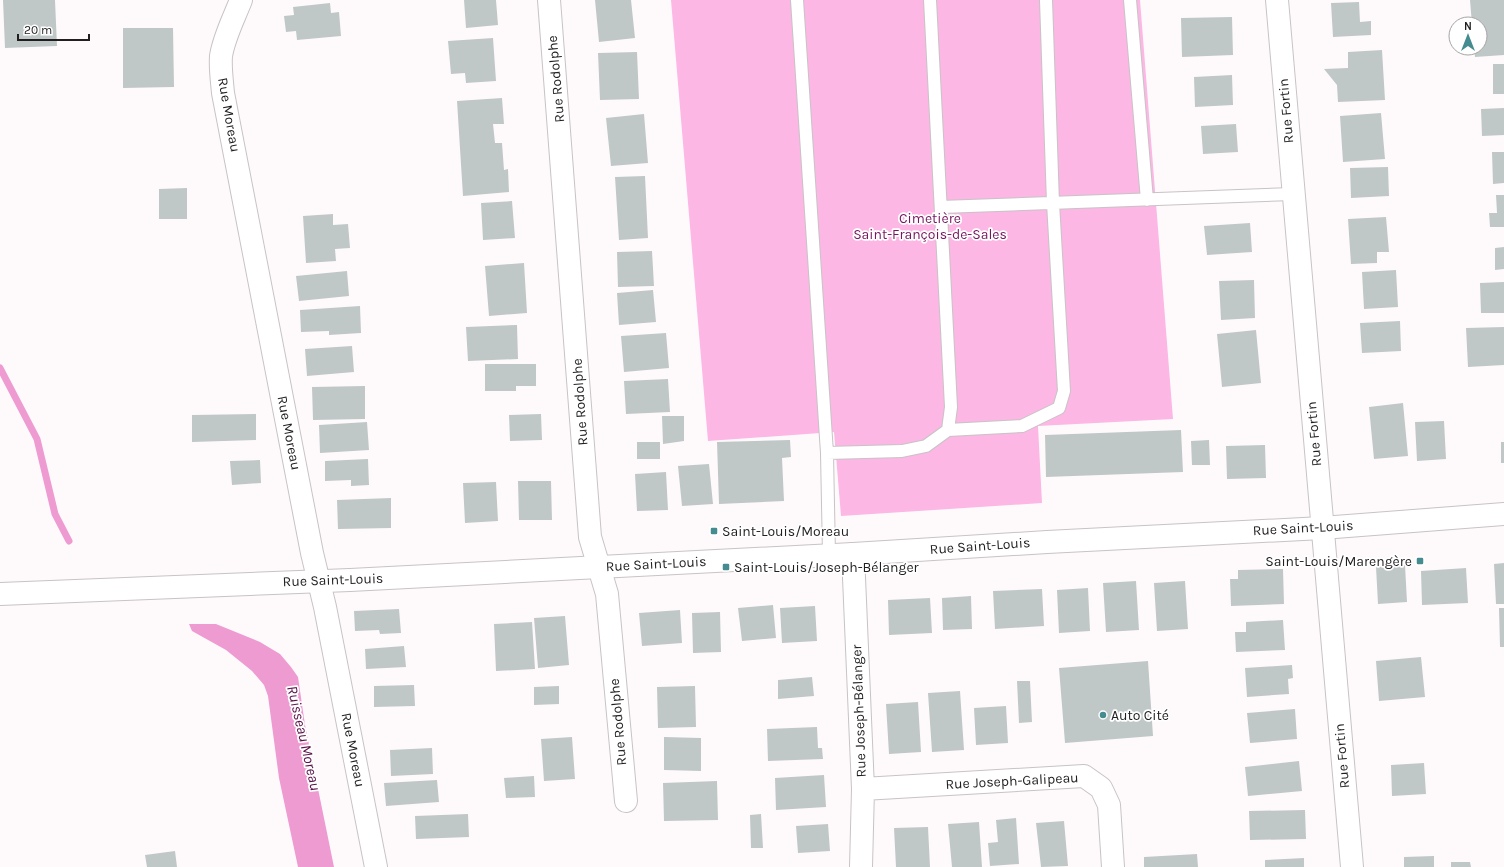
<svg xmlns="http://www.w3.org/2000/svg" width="1504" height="867" font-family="Karla,sans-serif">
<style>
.green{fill:#fcb7e4}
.water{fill:#ee9bd2}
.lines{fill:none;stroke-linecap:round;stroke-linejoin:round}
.stream{stroke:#ee9bd2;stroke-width:7}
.building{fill:#c0c7c7}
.service-casing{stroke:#c8c3c6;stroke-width:14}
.minor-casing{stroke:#c8c3c6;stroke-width:24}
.secondary-casing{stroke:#c8c3c6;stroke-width:24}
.service{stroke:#fff;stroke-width:12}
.minor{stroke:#fff;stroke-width:22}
.secondary{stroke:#fff;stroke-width:22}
.poi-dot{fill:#448c90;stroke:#fff;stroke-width:1.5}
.labels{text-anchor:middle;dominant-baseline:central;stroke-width:3.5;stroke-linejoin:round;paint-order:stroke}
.street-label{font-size:14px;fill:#201e1f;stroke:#fff}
.park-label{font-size:14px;fill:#76165f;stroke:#fff}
.poi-label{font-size:14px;fill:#201e1f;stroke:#fff;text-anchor:start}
.water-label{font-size:15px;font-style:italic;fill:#5b1349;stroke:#fff}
</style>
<rect width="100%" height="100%" fill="#fefafc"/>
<path class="green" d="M671 0H1140L1173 419 1038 426 1042 503 841 516 834 432 708 441Z"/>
<path class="water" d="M189 624H216L260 642 280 654 291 667 298 677 305 725 334 867H298L279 778 268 696 264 685 252 671 226 650 192 631Z"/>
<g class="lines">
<path class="stream" d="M0 368 37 439 55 514 69 541"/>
</g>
<path class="building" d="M3 0H55L57 46 5 48Z
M464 0H496L498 25 466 28Z
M595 0H631L635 38 599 42Z
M1470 0H1504V55L1475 57 1474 48H1480V24H1472Z
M1359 2 1360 22 1371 21V35L1333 37 1331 3Z
M330 3 331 13 339 12 341 36 297 40 296 31 286 32 284 16 294 15 293 7Z
M1232 17 1233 55 1182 57 1181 18Z
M123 28H173L174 87 123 88Z
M493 38 496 81 466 83 465 73 451 74 448 41Z
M1382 50 1385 100 1338 102 1337 85 1324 69 1348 68V52Z
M637 52 639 99 600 100 598 53Z
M1493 64H1504V94H1493Z
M1232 75 1233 105 1195 107 1194 77Z
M502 98 504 124H493L495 143H502L504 170 508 169 509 192 463 196 457 101Z
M1504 108V135L1482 136 1481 109Z
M1381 113 1385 159 1343 162 1340 116Z
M644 114 648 163 611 166 606 118Z
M1236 124 1238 152 1203 154 1201 126Z
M1492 152H1504V183L1493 184Z
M1388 167 1389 196 1351 198 1350 168Z
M645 176 648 238 619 240 615 177Z
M187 188V219H159V189Z
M1496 195H1504V227H1490L1489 213H1497Z
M512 201 515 238 483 240 481 203Z
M333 214V225L348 224 350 248 335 249 336 261 306 263 303 216Z
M1386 217 1389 252H1377V263L1351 264 1348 219Z
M1250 223 1252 252 1207 255 1204 226Z
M1504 247V269L1495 270V248Z
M652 251 654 286 618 287 617 252Z
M524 263 527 313 489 316 485 266Z
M1396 270 1398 307 1364 309 1362 272Z
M347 271 349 296 299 301 296 276Z
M1254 280 1255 318 1221 320 1219 281Z
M1504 282V313H1481L1480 283Z
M653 290 656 322 619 325 617 293Z
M360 306 361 333 329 335V331L301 332 300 310Z
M1400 321 1401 351 1362 353 1360 323Z
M517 325 518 359 468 361 466 327Z
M1504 327V365L1468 367 1466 328Z
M1256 330 1261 383 1222 387 1217 334Z
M666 333 669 368 624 372 621 336Z
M352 346 354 372 307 376 305 349Z
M485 364H536V386H516V391H485Z
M668 379 670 412 626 414 624 381Z
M365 386V419L313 420 312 387Z
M1403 403 1408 456 1374 459 1369 407Z
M256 414V440L192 442V415Z
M541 414 542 440 510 441 509 415Z
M662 416H684V441L663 444Z
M1444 421 1446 459 1417 461 1415 422Z
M367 422 369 450 320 453 319 425Z
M1181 430 1183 472 1046 477 1045 435Z
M790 440 791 457 782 458 784 501 719 504 717 442Z
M1209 440 1210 465H1192L1191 441Z
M637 442H660V459H637Z
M1501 442H1504V463H1501Z
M1265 445 1266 478 1227 479 1226 446Z
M368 459 369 485 351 486V480L325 481V461Z
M260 460 261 483 232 485 230 461Z
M709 464 713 504 682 506 678 466Z
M666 472 668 510 637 511 635 474Z
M518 481H551L552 520H519Z
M496 482 498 521 465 523 463 483Z
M391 498V528L338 529 337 500Z
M1504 563V604H1496L1494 564Z
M1405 565 1407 602 1378 604 1376 567Z
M1466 568 1468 603 1422 605 1421 571Z
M1283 569 1284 604 1231 606 1230 579H1238V570Z
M1136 581 1139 630 1106 632 1103 583Z
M1185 581 1188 629 1157 631 1154 583Z
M1088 588 1090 631 1059 633 1057 590Z
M1042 589 1044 626 995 629 993 591Z
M971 596 972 629 943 630 942 598Z
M930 598 932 633 889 635 888 600Z
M773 605 776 638 742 641 738 608Z
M815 606 817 641 782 643 780 608Z
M1499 608H1504V647H1500Z
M399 609 401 633 380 634 379 630 355 631 354 611Z
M680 610 682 643 642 646 639 613Z
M720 612 721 652 693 653 692 613Z
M565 616 569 665 538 668 534 618Z
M1283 620 1285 650 1236 652 1235 632H1246V622Z
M532 622 535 669 496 671 494 624Z
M404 646 406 667 366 669 365 649Z
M1421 657 1425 697 1379 701 1376 661Z
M1148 661 1153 736 1065 743 1059 668Z
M1292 665 1293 678 1288 679 1289 694 1247 697 1245 668Z
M812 677 814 696 778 699V680Z
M1017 681H1030L1032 722 1019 723Z
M414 685 415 706 374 707V686Z
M559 686V704L534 705V687Z
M695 686 696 727 658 728 657 687Z
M960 691 964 750 932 752 928 693Z
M918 702 921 752 889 754 886 704Z
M1006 706 1008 743 976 745 974 708Z
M1295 709 1297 739 1250 743 1247 713Z
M817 727 818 748H822L823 759 768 761 767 729Z
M572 737 575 779 544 781 541 739Z
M664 737 701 738V771L664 770Z
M432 748 433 774 391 776 390 750Z
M1299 761 1302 791 1248 796 1245 767Z
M1424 763 1426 794 1392 796 1391 765Z
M824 775 826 807 776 810 775 778Z
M534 776 535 797 506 798 504 778Z
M437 780 439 802 386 806 384 783Z
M717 781 718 820 664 821 663 783Z
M1305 810 1306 839 1250 840 1249 811Z
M468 814 469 837 416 839 415 816Z
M761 814 763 848H751L750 815Z
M1016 818 1019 864 990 866 988 843 998 842 996 820Z
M1064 821 1068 866 1041 867 1036 823Z
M979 822 982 867H952L948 824Z
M828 824 830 851 798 853 796 826Z
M928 827 930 867H896L894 828Z
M175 851 177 867H147L145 855Z
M1197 854 1198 867H1144V857Z
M1434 856V867H1404V857Z
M1304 858V867H1265V860Z
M1451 862H1470L1471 867H1451Z"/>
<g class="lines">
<defs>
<path id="service" d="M797 0 827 453 829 555
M1130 0 1147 200
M941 207 1293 194
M948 430 1022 426 1059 408 1064 391 1053 203 1046 0
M827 453 902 451 926 446 948 430 951 407 930 0"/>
<path id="minor" d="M241 0C234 18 224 37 221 56 220 68 222 81 223 93L312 553 325 607 376 867
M549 0 590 537 607 594 626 801
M1277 0 1352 867
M853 554 863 789 861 867
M863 789 1084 776 1101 788 1109 805 1113 867"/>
<path id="secondary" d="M0 594 350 580 853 554 1047 542 1322 528 1504 514"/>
</defs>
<use href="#service" class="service-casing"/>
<use href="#minor" class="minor-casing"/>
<use href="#secondary" class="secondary-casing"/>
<use href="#service" class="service"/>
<use href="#minor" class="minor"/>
<use href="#secondary" class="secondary"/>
</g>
<g class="poi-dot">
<rect x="710" y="527" width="8" height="8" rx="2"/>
<rect x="1416" y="557" width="8" height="8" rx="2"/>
<rect x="722" y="563" width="8" height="8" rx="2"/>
<circle cx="1103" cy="715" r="4"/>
</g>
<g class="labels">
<g class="street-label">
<text transform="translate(556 79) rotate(-95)">Rue Rodolphe</text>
<text transform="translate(1286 111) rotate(-95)">Rue Fortin</text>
<text transform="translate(229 115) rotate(80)">Rue Moreau</text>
<text transform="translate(580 402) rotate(-94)">Rue Rodolphe</text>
<text transform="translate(289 433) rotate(79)">Rue Moreau</text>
<text transform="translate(1314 434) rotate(-95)">Rue Fortin</text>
<text transform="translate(1303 528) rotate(-3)">Rue Saint-Louis</text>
<text transform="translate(980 546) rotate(-4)">Rue Saint-Louis</text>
<text transform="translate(656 564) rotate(-3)">Rue Saint-Louis</text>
<text transform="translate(333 580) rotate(-2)">Rue Saint-Louis</text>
<text transform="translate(859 711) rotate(-92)">Rue Joseph-Bélanger</text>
<text transform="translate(618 722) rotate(-95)">Rue Rodolphe</text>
<text transform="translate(353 750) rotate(79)">Rue Moreau</text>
<text transform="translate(1342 756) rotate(-95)">Rue Fortin</text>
<text transform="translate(1012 781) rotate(-3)">Rue Joseph-Galipeau</text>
</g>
<g class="park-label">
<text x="930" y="218">Cimetière<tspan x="930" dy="16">Saint-François-de-Sales</tspan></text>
</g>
<g class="poi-label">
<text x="722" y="531">Saint-Louis/Moreau</text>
<text x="1412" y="561" text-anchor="end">Saint-Louis/Marengère</text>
<text x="734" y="567">Saint-Louis/Joseph-Bélanger</text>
<text x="1111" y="715">Auto Cité</text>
</g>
<g class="water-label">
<text transform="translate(304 738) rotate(77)">Ruisseau Moreau</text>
</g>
</g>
<g transform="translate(1468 36)"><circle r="19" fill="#ffffff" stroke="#a6a5a5"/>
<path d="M0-3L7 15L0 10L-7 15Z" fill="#448c90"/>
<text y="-6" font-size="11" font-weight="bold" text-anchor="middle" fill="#201e1f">N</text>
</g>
<path d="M18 34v6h71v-6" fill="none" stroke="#201e1f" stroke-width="2"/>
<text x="24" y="34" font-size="12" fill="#201e1f" stroke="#ffffff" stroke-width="3" paint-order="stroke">20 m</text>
</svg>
